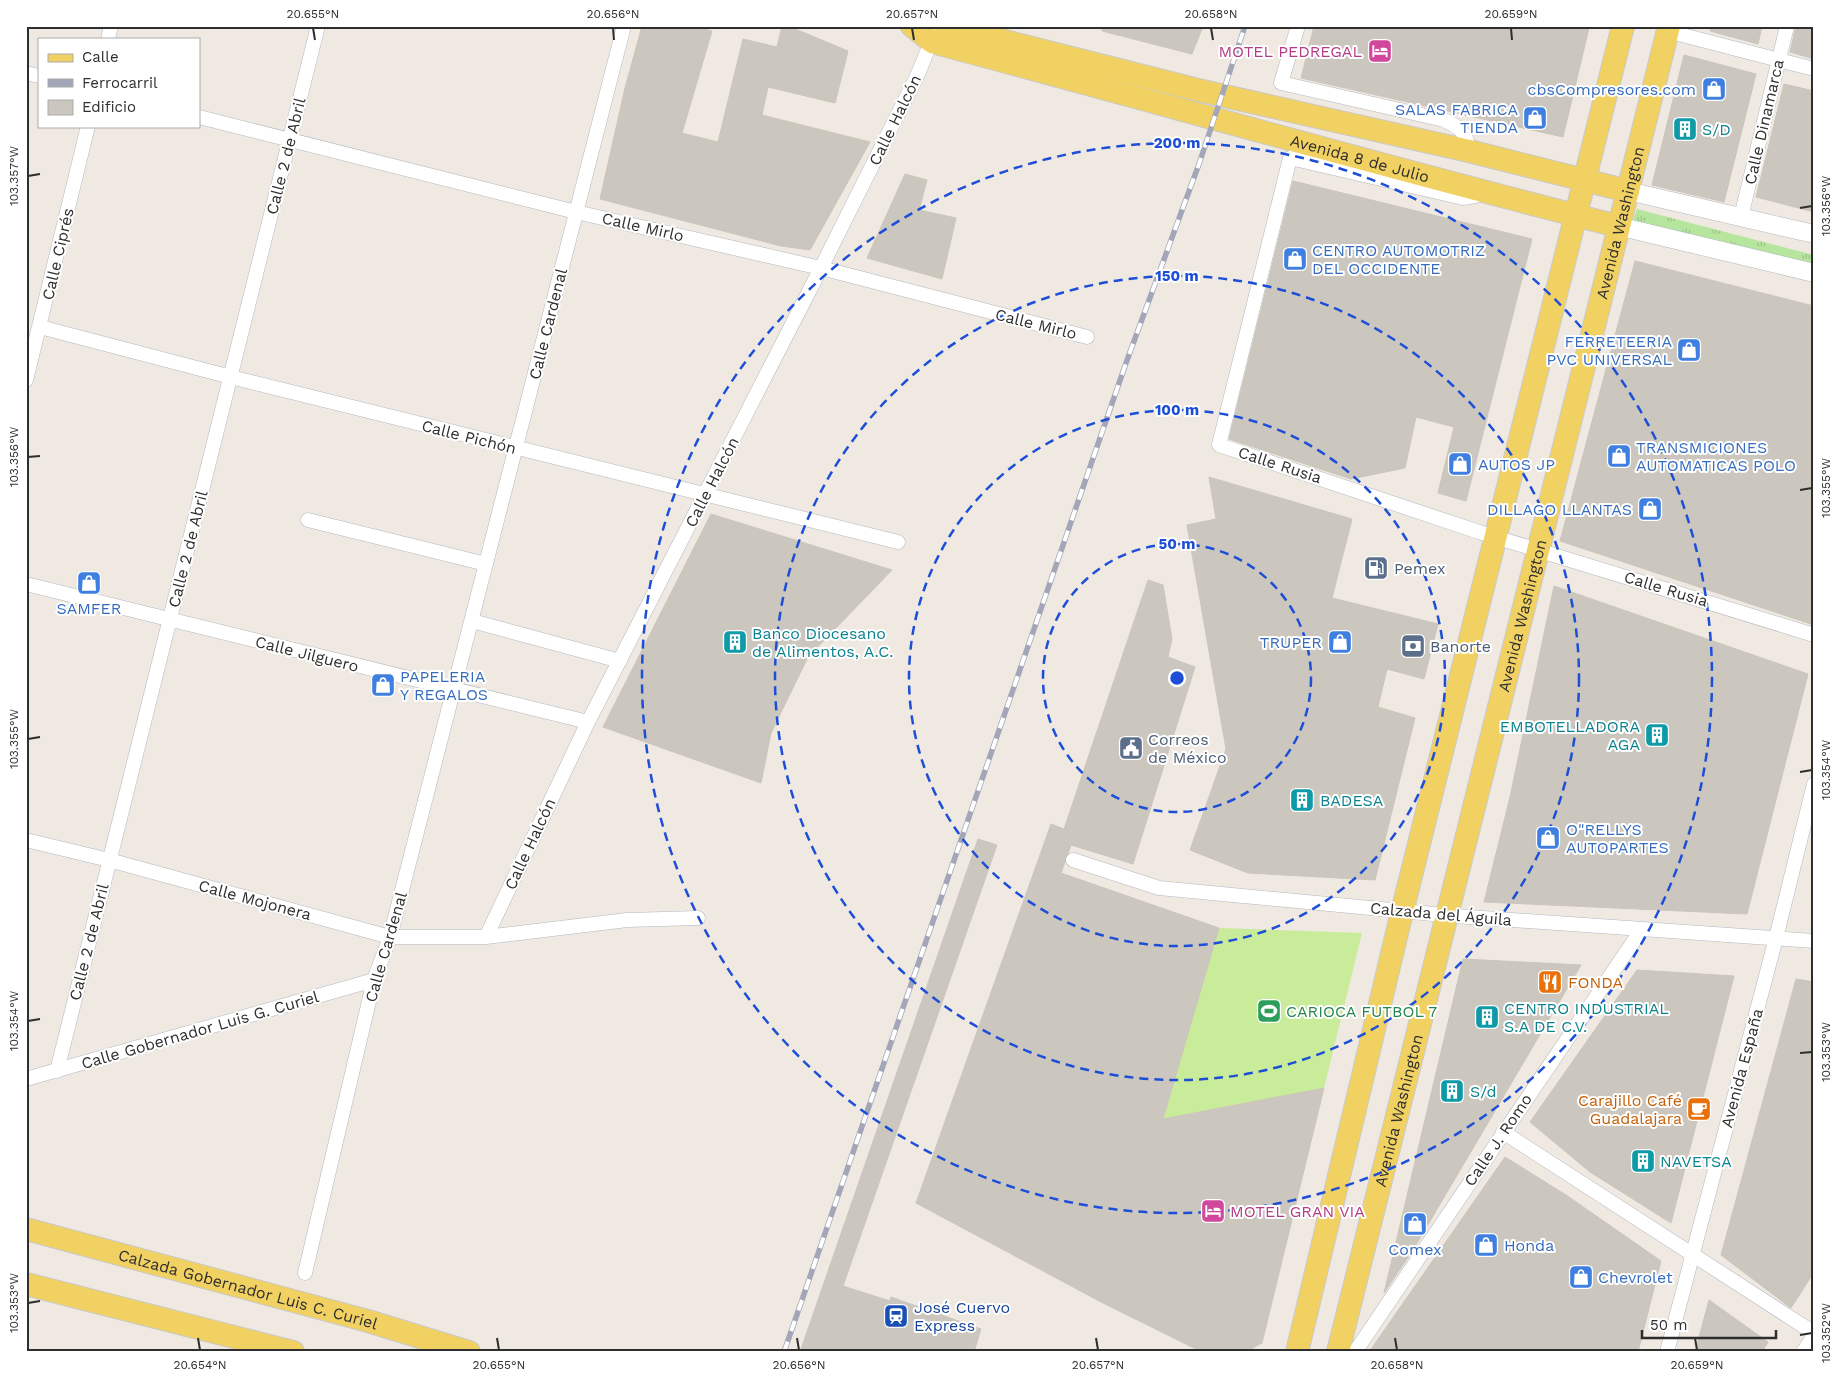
<svg xmlns="http://www.w3.org/2000/svg" width="1840" height="1378" font-family="'Work Sans',sans-serif">
<style>
.park{fill:url(#park-tufts)}
.pitch{fill:#c9ec9a}
.building{fill:#cbc7bf;stroke:#cbc5ba}
.lines{fill:none;stroke-linecap:round;stroke-linejoin:round}
.minor-casing{stroke:#b4b7c1;stroke-width:15}
.tertiary-casing{stroke:#b4b7c1;stroke-width:19}
.primary-casing{stroke:#c9c9c9;stroke-width:24}
.minor{stroke:#fff;stroke-width:14}
.tertiary{stroke:#fff;stroke-width:18}
.primary{stroke:#f2d163;stroke-width:22}
.rail-casing{stroke:#a3a6b8;stroke-width:5.5}
.rail{stroke:#fff;stroke-width:4;stroke-dasharray:11;stroke-linecap:butt}
.ticks{fill:none;stroke:#2e2e2e;stroke-width:2}
.ring{fill:none;stroke:#1d4ed8;stroke-width:2.5;stroke-dasharray:9 6}
.labels{text-anchor:middle;dominant-baseline:central;stroke-width:4;stroke-linejoin:round;paint-order:stroke}
.hotel-label{font-size:16px;fill:#b23c85;stroke:#fff;text-anchor:end}
.shop-label{font-size:16px;fill:#366cbe;stroke:#fff;text-anchor:start}
.street-label{font-size:16px;fill:#2e2e2e;stroke:#fff}
.culture-label{font-size:16px;fill:#0d838f;stroke:#fff;text-anchor:start}
.service-label{font-size:16px;fill:#4e5e75;stroke:#fff;text-anchor:start}
.food-label{font-size:16px;fill:#c56008;stroke:#fff;text-anchor:start}
.leisure-label{font-size:16px;fill:#27864d;stroke:#fff;text-anchor:start}
.transit-label{font-size:16px;fill:#164399;stroke:#fff;text-anchor:start}
.centre{fill:#1d4ed8;stroke:#fff;stroke-width:2.5}
.ring-label{font-size:15px;text-anchor:middle;font-weight:bold;fill:#1d4ed8;stroke:#fff;stroke-width:4;stroke-linejoin:round;paint-order:stroke}
.neatline{fill:none;stroke:#2e2e2e;stroke-width:2}
.ticks-label{font-size:12px;text-anchor:middle;fill:#2e2e2e}
</style>
<defs>
<pattern id="park-tufts" width="24" height="20" patternUnits="userSpaceOnUse" patternTransform="scale(1.25)"><rect width="24" height="20" fill="#b6e59e"/><path d="M3 7l-1-3M5 7V3M7 7l1-3M15 17l-1-3M17 17v-4M19 17l1-3" fill="none" stroke="#9dc588"/></pattern>
</defs>
<rect width="100%" height="100%" fill="#efe9e1"/>
<path class="park" d="M1637 209 1814 255V266L1631 227Z"/>
<path class="pitch" d="M1219 928 1362 933 1324 1088 1163 1119Z"/>
<path class="building" d="M642 26H694L712 31 682 133 718 142 743 39 777 47 782 26H788L848 51 835 103 768 87 762 115 870 142 810 250 781 246 600 199 625 88Z
M1102 26H1203L1192 54 1102 31Z
M1314 26H1579L1589 28 1563 137 1301 78Z
M1711 26H1762L1758 44 1710 31Z
M1796 26H1814V59L1790 52Z
M1684 55 1756 74 1724 202 1652 185Z
M1784 84 1814 91V212L1756 197Z
M905 174 927 180 919 210 956 218 942 279 867 258Z
M1293 181 1532 239 1466 501 1438 493 1454 427 1416 417 1405 468 1351 479 1229 439Z
M1635 261 1814 306V625L1560 541Z
M1209 477 1352 519 1332 598 1438 624 1424 679 1387 669 1378 707 1415 718 1375 880 1248 873 1190 850 1226 749 1187 525 1216 519Z
M711 514 892 570 808 657 771 733 761 783 603 727Z
M1148 580 1163 585 1172 639 1168 657 1195 667 1133 864 1071 845 1061 873 1219 928 1163 1119 1324 1088 1262 1343 1245 1352H1202L1101 1302 916 1203 1051 824 1064 829Z
M1554 586 1808 674 1747 914 1484 902 1510 797Z
M978 839 997 845 843 1286 890 1301 891 1297 981 1329 974 1352H800Z
M1463 959 1581 965 1413 1250 1384 1293Z
M1637 970 1734 976 1671 1223 1590 1172 1530 1122Z
M1796 979 1814 982V1272L1791 1308 1721 1255Z
M1505 1157 1566 1195 1661 1261 1638 1352H1369Z
M1709 1300 1768 1342 1762 1352H1695Z"/>
<g class="lines">
<defs>
<path id="minor" d="M1298 26 1281 83 1444 120C1460 127 1467 133 1469 151
M1667 31 1814 69
M108 39 111 26
M26 73 39 76
M199 117 576 212 821 268 1087 337
M1481 193 1475 196 1463 198 1290 158 1219 445 1479 532 1814 635
M1741 217 1787 26
M40 327 231 377 898 542
M26 380 88 126
M308 520 486 564
M26 584 588 722
M472 621 620 661
M26 840 109 860 390 937H486L627 920 698 918
M1073 860 1159 888 1455 916 1814 941
M486 937 588 722 821 268 917 76 934 35
M57 1071 318 26
M26 1079 374 980
M1503 1132 1814 1333
M305 1273 374 980 390 937 624 26
M1355 1352 1642 929
M1667 1352 1776 938 1814 784
M1803 1352 1814 1336"/>
<path id="tertiary" d="M1628 191 1814 234
M1618 226 1814 273"/>
<g id="primary">
<path id="s1" d="M912 26 932 42C1161 103 1388 168 1618 226"/>
<path d="M945 26 1198 90 1469 151 1628 191"/>
<path id="s2" d="M26 1229 368 1321 469 1352"/>
<path d="M26 1284 293 1352"/>
<path d="M1297 1352 1402 912 1623 26"/>
<path id="s3" d="M1338 1352 1669 26"/>
</g>
</defs>
<use href="#minor" class="minor-casing"/>
<use href="#tertiary" class="tertiary-casing"/>
<use href="#primary" class="primary-casing"/>
<use href="#minor" class="minor"/>
<use href="#tertiary" class="tertiary"/>
<use href="#primary" class="primary"/>
<defs>
<path id="rail" d="M784 1352 1126 363 1199 164 1245 26"/>
</defs>
<use href="#rail" class="rail-casing"/>
<use href="#rail" class="rail"/>
</g>
<path class="ticks" d="M313 28 315 40M613 28 614 40M912 28 914 40M1211 28 1213 40M1511 28 1512 40M28 176 40 174M1800 208 1812 206M28 457 40 456M1800 490 1812 488M28 739 40 737M1800 772 1812 770M28 1021 40 1019M1800 1053 1812 1052M28 1303 40 1301M1800 1335 1812 1333M198 1338 200 1350M497 1338 499 1350M797 1338 799 1350M1096 1338 1098 1350M1395 1338 1397 1350M1695 1338 1697 1350"/>
<g class="ring">
<circle cx="1177" cy="678" r="134"/>
<circle cx="1177" cy="678" r="268"/>
<circle cx="1177" cy="678" r="402"/>
<circle cx="1177" cy="678" r="535"/>
</g>
<defs>
<symbol id="hotel-square" viewBox="-11 -11 22 22"><rect x="-9" y="-9" width="18" height="18" rx="4" fill="#d1479c" stroke="#fff"/><path d="M-6-4.5h1.5V1H6V5H4.5V3h-9V5H-6ZM-4 0a1.8 1.8 0 1 1 3.6 0ZM.5 0V-2.5h3Q6-2.5 6 0Z" fill="#fff"/></symbol>
<symbol id="shop-square" viewBox="-11 -11 22 22"><rect x="-9" y="-9" width="18" height="18" rx="4" fill="#3f7fe0" stroke="#fff"/><path d="M-5-2.5h2.3a2.7 3.5 0 0 1 5.4 0H5L5.5 6h-11ZM-1.5-2.5h3a1.5 2.3 0 0 0-3 0Z" fill="#fff"/></symbol>
<symbol id="building-square" viewBox="-11 -11 22 22"><rect x="-9" y="-9" width="18" height="18" rx="4" fill="#0f9aa8" stroke="#fff"/><path d="M-4-6H4V6H1V3H-1V6H-4ZM-2.5-4.3h1.7v1.8h-1.7ZM.8-4.3h1.7v1.8H.8ZM-2.5-1h1.7V.8h-1.7ZM.8-1h1.7V.8H.8Z" fill="#fff"/></symbol>
<symbol id="fuel-square" viewBox="-11 -11 22 22"><rect x="-9" y="-9" width="18" height="18" rx="4" fill="#5c6f8a" stroke="#fff"/><path d="M-5.5-6h7V0h2V4h1.3V-2.5L3-4.5l.8-.8L6-3V5H2.5V1h-1V6h-7ZM-4.2-4.7v3.2H.2V-4.7Z" fill="#fff"/></symbol>
<symbol id="bank-square" viewBox="-11 -11 22 22"><rect x="-9" y="-9" width="18" height="18" rx="4" fill="#5c6f8a" stroke="#fff"/><path d="M-6-4H6V4H-6ZM0-2.3a2.3 2.3 0 1 0 0 4.6a2.3 2.3 0 1 0 0-4.6Z" fill="#fff"/></symbol>
<symbol id="civic-square" viewBox="-11 -11 22 22"><rect x="-9" y="-9" width="18" height="18" rx="4" fill="#5c6f8a" stroke="#fff"/><path d="M-.6-6.5H3V-4.5H.6V-3L4-1V1h2V6H-6V1h2V-1L-.6-3ZM-1.2 2.5V6h2.4V2.5Z" fill="#fff"/></symbol>
<symbol id="restaurant-square" viewBox="-11 -11 22 22"><rect x="-9" y="-9" width="18" height="18" rx="4" fill="#e8710a" stroke="#fff"/><path d="M-5-6h1v4h1v-4h1v4h1v-4h1v5L-1.5 .5V6h-2V.5L-5-1ZM5-6V6H3V1.5H1.5Q1.5-4 5-6Z" fill="#fff"/></symbol>
<symbol id="stadium-square" viewBox="-11 -11 22 22"><rect x="-9" y="-9" width="18" height="18" rx="4" fill="#2e9e5b" stroke="#fff"/><path d="M0-5a6.5 5 0 1 0 0 10a6.5 5 0 1 0 0-10ZM-3.5-1.8h7v3.6h-7Z" fill="#fff"/></symbol>
<symbol id="cafe-square" viewBox="-11 -11 22 22"><rect x="-9" y="-9" width="18" height="18" rx="4" fill="#e8710a" stroke="#fff"/><path d="M-5.5-4.5H6V0H3Q3 3.5 0 3.5H-2.5Q-5.5 3.5-5.5 0ZM3-3.2v2h1.7v-2ZM-6 4.5H4V6H-6Z" fill="#fff"/></symbol>
<symbol id="station-square" viewBox="-11 -11 22 22"><rect x="-9" y="-9" width="18" height="18" rx="4" fill="#1a4fb4" stroke="#fff"/><path d="M-3-6H3Q5-6 5-4V2Q5 4 3 4L4.5 6H3L1.5 4h-3L-3 6H-4.5L-3 4Q-5 4-5 2V-4Q-5-6-3-6ZM-3.5-4v3h7v-3ZM-3.5 1v1.5H-2V1ZM2 1v1.5H3.5V1Z" fill="#fff"/></symbol>
</defs>
<g fill-rule="evenodd">
<use href="#hotel-square" x="1366" y="37" width="28" height="28"/>
<use href="#shop-square" x="1700" y="75" width="28" height="28"/>
<use href="#shop-square" x="1521" y="104" width="28" height="28"/>
<use href="#building-square" x="1671" y="115" width="28" height="28"/>
<use href="#shop-square" x="1281" y="245" width="28" height="28"/>
<use href="#shop-square" x="1675" y="336" width="28" height="28"/>
<use href="#shop-square" x="1605" y="442" width="28" height="28"/>
<use href="#shop-square" x="1446" y="450" width="28" height="28"/>
<use href="#shop-square" x="1636" y="495" width="28" height="28"/>
<use href="#fuel-square" x="1362" y="554" width="28" height="28"/>
<use href="#shop-square" x="75" y="569" width="28" height="28"/>
<use href="#building-square" x="721" y="628" width="28" height="28"/>
<use href="#shop-square" x="1326" y="628" width="28" height="28"/>
<use href="#bank-square" x="1399" y="632" width="28" height="28"/>
<use href="#shop-square" x="369" y="671" width="28" height="28"/>
<use href="#building-square" x="1643" y="721" width="28" height="28"/>
<use href="#civic-square" x="1117" y="734" width="28" height="28"/>
<use href="#building-square" x="1288" y="786" width="28" height="28"/>
<use href="#shop-square" x="1534" y="824" width="28" height="28"/>
<use href="#restaurant-square" x="1536" y="968" width="28" height="28"/>
<use href="#stadium-square" x="1255" y="997" width="28" height="28"/>
<use href="#building-square" x="1473" y="1003" width="28" height="28"/>
<use href="#building-square" x="1438" y="1077" width="28" height="28"/>
<use href="#cafe-square" x="1685" y="1095" width="28" height="28"/>
<use href="#building-square" x="1629" y="1147" width="28" height="28"/>
<use href="#hotel-square" x="1199" y="1197" width="28" height="28"/>
<use href="#shop-square" x="1401" y="1210" width="28" height="28"/>
<use href="#shop-square" x="1472" y="1231" width="28" height="28"/>
<use href="#shop-square" x="1567" y="1263" width="28" height="28"/>
<use href="#station-square" x="882" y="1302" width="28" height="28"/>
</g>
<g class="labels">
<g class="hotel-label">
<text x="1362" y="51">MOTEL PEDREGAL</text>
<text x="1230" y="1211" text-anchor="start">MOTEL GRAN VIA</text>
</g>
<g class="shop-label">
<text x="1696" y="89" text-anchor="end">cbsCompresores.com</text>
<text x="1518" y="109" text-anchor="end">SALAS FABRICA<tspan x="1518" dy="18">TIENDA</tspan></text>
<text x="1312" y="250">CENTRO AUTOMOTRIZ<tspan x="1312" dy="18">DEL OCCIDENTE</tspan></text>
<text x="1672" y="341" text-anchor="end">FERRETEERIA<tspan x="1672" dy="18">PVC UNIVERSAL</tspan></text>
<text x="1636" y="447">TRANSMICIONES<tspan x="1636" dy="18">AUTOMATICAS POLO</tspan></text>
<text x="1478" y="464">AUTOS JP</text>
<text x="1632" y="509" text-anchor="end">DILLAGO LLANTAS</text>
<text x="89" y="608" text-anchor="middle">SAMFER</text>
<text x="1322" y="642" text-anchor="end">TRUPER</text>
<text x="400" y="676">PAPELERIA<tspan x="400" dy="18">Y REGALOS</tspan></text>
<text x="1566" y="829">O"RELLYS<tspan x="1566" dy="18">AUTOPARTES</tspan></text>
<text x="1504" y="1245">Honda</text>
<text x="1415" y="1249" text-anchor="middle">Comex</text>
<text x="1598" y="1277">Chevrolet</text>
</g>
<g class="street-label">
<text transform="translate(895 120) rotate(-64)">Calle Halcón</text>
<text transform="translate(1764 122) rotate(-77)">Calle Dinamarca</text>
<text transform="translate(286 156) rotate(-76)">Calle 2 de Abril</text>
<text stroke="none"><textPath href="#s1" startOffset="469">Avenida 8 de Julio</textPath></text>
<text stroke="none"><textPath href="#s3" startOffset="1164">Avenida Washington</textPath></text>
<text transform="translate(643 227) rotate(13)">Calle Mirlo</text>
<text transform="translate(58 254) rotate(-77)">Calle Ciprés</text>
<text transform="translate(548 324) rotate(-76)">Calle Cardenal</text>
<text transform="translate(1036 324) rotate(14)">Calle Mirlo</text>
<text transform="translate(469 437) rotate(14)">Calle Pichón</text>
<text transform="translate(1280 465) rotate(18)">Calle Rusia</text>
<text transform="translate(712 482) rotate(-63)">Calle Halcón</text>
<text transform="translate(188 549) rotate(-76)">Calle 2 de Abril</text>
<text transform="translate(1666 589) rotate(17)">Calle Rusia</text>
<text stroke="none"><textPath href="#s3" startOffset="759">Avenida Washington</textPath></text>
<text transform="translate(307 654) rotate(14)">Calle Jilguero</text>
<text transform="translate(530 844) rotate(-65)">Calle Halcón</text>
<text transform="translate(255 900) rotate(15)">Calle Mojonera</text>
<text transform="translate(1441 914) rotate(5)">Calzada del Águila</text>
<text transform="translate(89 942) rotate(-76)">Calle 2 de Abril</text>
<text transform="translate(386 947) rotate(-74)">Calle Cardenal</text>
<text transform="translate(200 1030) rotate(-16)">Calle Gobernador Luis G. Curiel</text>
<text transform="translate(1742 1068) rotate(-75)">Avenida España</text>
<text stroke="none"><textPath href="#s3" startOffset="249">Avenida Washington</textPath></text>
<text transform="translate(1498 1140) rotate(-56)">Calle J. Romo</text>
<text stroke="none"><textPath href="#s2" startOffset="230">Calzada Gobernador Luis C. Curiel</textPath></text>
</g>
<g class="culture-label">
<text x="1702" y="129">S/D</text>
<text x="752" y="633">Banco Diocesano<tspan x="752" dy="18">de Alimentos, A.C.</tspan></text>
<text x="1640" y="726" text-anchor="end">EMBOTELLADORA<tspan x="1640" dy="18">AGA</tspan></text>
<text x="1320" y="800">BADESA</text>
<text x="1504" y="1008">CENTRO INDUSTRIAL<tspan x="1504" dy="18">S.A DE C.V.</tspan></text>
<text x="1470" y="1091">S/d</text>
<text x="1660" y="1161">NAVETSA</text>
</g>
<g class="service-label">
<text x="1394" y="568">Pemex</text>
<text x="1430" y="646">Banorte</text>
<text x="1148" y="739">Correos<tspan x="1148" dy="18">de México</tspan></text>
</g>
<g class="food-label">
<text x="1568" y="982">FONDA</text>
<text x="1682" y="1100" text-anchor="end">Carajillo Café<tspan x="1682" dy="18">Guadalajara</tspan></text>
</g>
<g class="leisure-label">
<text x="1286" y="1011">CARIOCA FUTBOL 7</text>
</g>
<g class="transit-label">
<text x="914" y="1307">José Cuervo<tspan x="914" dy="18">Express</tspan></text>
</g>
</g>
<circle cx="1177" cy="678" r="8" class="centre"/>
<g class="ring-label">
<text x="1177" y="148">200 m</text>
<text x="1177" y="281">150 m</text>
<text x="1177" y="415">100 m</text>
<text x="1177" y="549">50 m</text>
</g>
<rect width="1840" height="1378" fill="none" stroke="#ffffff" stroke-width="55"/>
<rect x="38" y="38" width="162" height="90" fill="#ffffff" stroke="#ababab"/>
<rect x="48" y="54" width="25" height="8" fill="#f2d163" stroke="#ababab"/>
<text x="82" y="62" font-size="15" fill="#2e2e2e">Calle</text>
<rect x="48" y="79" width="25" height="8" fill="#a3a6b8" stroke="#ababab"/>
<text x="82" y="88" font-size="15" fill="#2e2e2e">Ferrocarril</text>
<rect x="48" y="100" width="25" height="15" fill="#cbc7bf" stroke="#ababab"/>
<text x="82" y="112" font-size="15" fill="#2e2e2e">Edificio</text>
<path d="M1642 1330v8h134v-8" fill="none" stroke="#2e2e2e" stroke-width="2.5"/>
<text x="1650" y="1330" font-size="15" fill="#2e2e2e" stroke="#ffffff" stroke-width="4" paint-order="stroke">50 m</text>
<rect x="28" y="28" width="1784" height="1322" class="neatline"/>
<g class="ticks-label">
<text x="313" y="18">20.655°N</text>
<text x="613" y="18">20.656°N</text>
<text x="912" y="18">20.657°N</text>
<text x="1211" y="18">20.658°N</text>
<text x="1511" y="18">20.659°N</text>
<text transform="translate(14 176) rotate(-90)" y="4">103.357°W</text>
<text transform="translate(1826 206) rotate(-90)" y="4">103.356°W</text>
<text transform="translate(14 457) rotate(-90)" y="4">103.356°W</text>
<text transform="translate(1826 488) rotate(-90)" y="4">103.355°W</text>
<text transform="translate(14 739) rotate(-90)" y="4">103.355°W</text>
<text transform="translate(1826 770) rotate(-90)" y="4">103.354°W</text>
<text transform="translate(14 1021) rotate(-90)" y="4">103.354°W</text>
<text transform="translate(1826 1052) rotate(-90)" y="4">103.353°W</text>
<text transform="translate(14 1303) rotate(-90)" y="4">103.353°W</text>
<text transform="translate(1826 1333) rotate(-90)" y="4">103.352°W</text>
<text x="200" y="1369">20.654°N</text>
<text x="499" y="1369">20.655°N</text>
<text x="799" y="1369">20.656°N</text>
<text x="1098" y="1369">20.657°N</text>
<text x="1397" y="1369">20.658°N</text>
<text x="1697" y="1369">20.659°N</text>
</g>
</svg>
